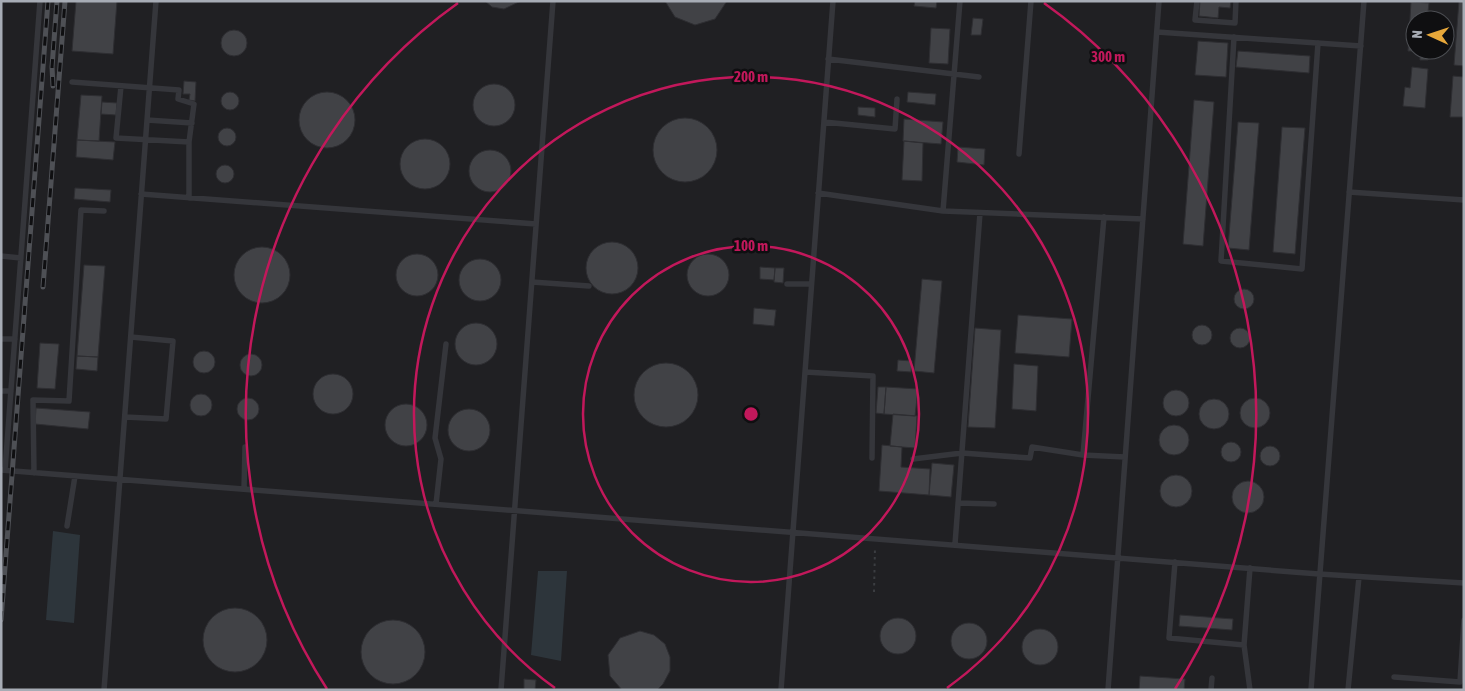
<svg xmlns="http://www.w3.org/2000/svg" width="1465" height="691" font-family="'Asap Condensed',sans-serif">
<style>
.built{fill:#202023;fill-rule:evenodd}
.water{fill:#2d353b}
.building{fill:#414246;stroke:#2e2e32}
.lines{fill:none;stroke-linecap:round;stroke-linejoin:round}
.path{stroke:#3b3d41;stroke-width:2;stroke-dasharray:2.5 4;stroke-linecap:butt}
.lane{stroke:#35363b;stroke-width:5.5}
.rail-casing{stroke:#4e5055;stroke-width:5}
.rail{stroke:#0f0f11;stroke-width:3;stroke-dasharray:9;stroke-linecap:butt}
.ring{fill:none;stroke:#c2185b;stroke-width:2.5}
.centre{fill:#c2185b;stroke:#0f0f11;stroke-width:2.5}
.ring-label{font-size:15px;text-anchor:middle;font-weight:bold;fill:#c2185b;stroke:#0f0f11;stroke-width:5;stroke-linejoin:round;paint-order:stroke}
</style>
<rect width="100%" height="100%" fill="#141416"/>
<path class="built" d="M1 1H1464V690H1ZM1415 20H1445V50H1415Z"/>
<path class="water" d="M53 531 80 535 74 623 46 620Z
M538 571H567L561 661 531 655Z"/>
<path class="building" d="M76 1H117L113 54 72 51Z
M485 1H521L504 9 492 7Z
M665 1H727L715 19 695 25 675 17Z
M915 1H937L936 8 914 6Z
M1200 1H1231L1230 8 1219 7 1218 18 1199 16Z
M1459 1H1464V66L1454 65Z
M1411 2 1429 3 1427 20H1415V50L1417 51H1408Z
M973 18 983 19 981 35H971Z
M931 28 950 29 948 64 929 63Z
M221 43a13 13 0 1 1 26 0a13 13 0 1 1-26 0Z
M1198 41 1228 43 1226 77 1195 75Z
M1420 50H1429L1428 60H1420Z
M1238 51 1310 56 1309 73 1236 67Z
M1412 67 1428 69 1425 108 1403 106 1405 87 1410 88Z
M1453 76 1464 77V117H1450Z
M184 81 196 82 195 101 189 100 190 94H183Z
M473 105a21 21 0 1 1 42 0a21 21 0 1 1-42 0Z
M908 92 936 94 935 105 907 102Z
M299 120a28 28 0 1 1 56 0a28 28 0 1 1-56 0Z
M221 101a9 9 0 1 1 18 0a9 9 0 1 1-18 0Z
M81 95 102 96 99 141 77 140Z
M1194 100 1214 102 1203 246 1183 244Z
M102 102 117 103 116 115 101 114Z
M858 107 875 108V117L858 115Z
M653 150a32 32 0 1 1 64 0a32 32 0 1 1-64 0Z
M904 119 943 122 941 144 903 141Z
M1238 122 1259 123 1249 250 1228 248Z
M1282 127 1305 128 1295 254 1273 252Z
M218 137a9 9 0 1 1 18 0a9 9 0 1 1-18 0Z
M400 164a25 25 0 1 1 50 0a25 25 0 1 1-50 0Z
M77 140 115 142 113 160 76 157Z
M904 141 923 143 922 181 902 180Z
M958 147 985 149 984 165 957 162Z
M469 171a21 21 0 1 1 42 0a21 21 0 1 1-42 0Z
M216 174a9 9 0 1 1 18 0a9 9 0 1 1-18 0Z
M75 188 111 190 110 202 74 199Z
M586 268a26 26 0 1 1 52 0a26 26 0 1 1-52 0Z
M234 275a28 28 0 1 1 56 0a28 28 0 1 1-56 0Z
M396 275a21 21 0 1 1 42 0a21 21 0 1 1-42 0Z
M687 275a21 21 0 1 1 42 0a21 21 0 1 1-42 0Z
M459 280a21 21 0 1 1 42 0a21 21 0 1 1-42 0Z
M84 265 105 266 98 357 77 356Z
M760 267 775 268 774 280 760 279Z
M775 268H784L783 283 774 282Z
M922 279 942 281 934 373 914 371Z
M1234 299a10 10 0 1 1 20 0a10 10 0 1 1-20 0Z
M754 308 776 310 774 326 753 324Z
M1018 315 1072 319 1069 357 1015 353Z
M455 344a21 21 0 1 1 42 0a21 21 0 1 1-42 0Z
M1192 335a10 10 0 1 1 20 0a10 10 0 1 1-20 0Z
M1230 338a10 10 0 1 1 20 0a10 10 0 1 1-20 0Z
M975 328 1001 330 995 428 968 427Z
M40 343 59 344 55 389 37 388Z
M193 362a11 11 0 1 1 22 0a11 11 0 1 1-22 0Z
M240 365a11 11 0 1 1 22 0a11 11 0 1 1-22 0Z
M77 356 98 357 97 371 76 369Z
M898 360 912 361 911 372 897 371Z
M634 395a32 32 0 1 1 64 0a32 32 0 1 1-64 0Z
M1014 364 1038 366 1036 411 1012 409Z
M313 394a20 20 0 1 1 40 0a20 20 0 1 1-40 0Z
M878 387H886L884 414 876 413Z
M886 387 918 389 915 416 884 414Z
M1163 403a13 13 0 1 1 26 0a13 13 0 1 1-26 0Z
M190 405a11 11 0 1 1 22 0a11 11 0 1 1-22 0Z
M237 409a11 11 0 1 1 22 0a11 11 0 1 1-22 0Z
M1240 413a15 15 0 1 1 30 0a15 15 0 1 1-30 0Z
M1199 414a15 15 0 1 1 30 0a15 15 0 1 1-30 0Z
M385 425a21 21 0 1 1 42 0a21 21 0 1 1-42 0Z
M36 408 90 412 88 429 35 424Z
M448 430a21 21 0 1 1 42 0a21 21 0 1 1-42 0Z
M893 414 917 416 915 448 890 446Z
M1159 440a15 15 0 1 1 30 0a15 15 0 1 1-30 0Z
M1221 452a10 10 0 1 1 20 0a10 10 0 1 1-20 0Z
M882 445 902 447 901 467 930 469 929 495 879 491Z
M1260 456a10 10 0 1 1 20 0a10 10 0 1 1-20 0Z
M932 463 954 465 951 497 929 495Z
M1160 491a16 16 0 1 1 32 0a16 16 0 1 1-32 0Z
M1232 497a16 16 0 1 1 32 0a16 16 0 1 1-32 0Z
M203 640a32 32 0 1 1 64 0a32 32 0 1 1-64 0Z
M1180 615 1233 619 1232 630 1179 626Z
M880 636a18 18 0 1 1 36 0a18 18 0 1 1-36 0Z
M361 652a32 32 0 1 1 64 0a32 32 0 1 1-64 0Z
M951 641a18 18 0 1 1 36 0a18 18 0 1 1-36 0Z
M1022 647a18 18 0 1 1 36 0a18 18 0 1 1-36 0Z
M640 631 654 635 665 644 670 657V671L663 684 657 690H622L610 676 608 655 620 638Z
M1140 676 1185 679 1184 690H1139Z
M524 679 536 680 535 690H524Z"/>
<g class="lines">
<path class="path" d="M874 592 875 548"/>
<path class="lane" d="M960 1 943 211 1143 219
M1197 1 1195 20 1235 23 1236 1
M1157 32 1361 46
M1234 37 1221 261 1302 269 1318 43
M828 59 979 77
M72 82 179 90 178 99 194 104 189 142
M121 86 116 138 189 142V198
M147 120 192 123
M824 122 895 129 897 99
M1019 154 1031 1
M1349 192 1464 200
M818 193 943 211
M141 194 536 224
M1104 217 1083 455 1125 457
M1 256 21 258
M532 282 589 286
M787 284H811
M1 339H15
M805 372 873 376 872 458
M1 391H11
M125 417 166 419 173 341 131 337
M913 459 962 453 1030 458 1032 447 1083 455
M1 470 1319 574 1464 583
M5 470 40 1
M34 473 33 400 69 401 81 210 104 211
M244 489 245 447
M958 503 994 504
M436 504 441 459 435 438 446 344
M67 526 75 476
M955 544 980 213
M1175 562 1169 638 1244 645 1250 568
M1244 645 1250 690
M1394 677 1460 682 1464 620
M104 690 156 1
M501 690 553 1
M781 690 833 1
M1108 690 1159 1
M1211 690 1212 678
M1311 690 1364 1
M1348 690 1359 577"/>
<defs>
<path id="rail" d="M53 86 52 67 57 1
M43 287 65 1
M1 620 48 1"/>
</defs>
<use href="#rail" class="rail-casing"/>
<use href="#rail" class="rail"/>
</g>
<g class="ring">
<circle cx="751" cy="414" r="168"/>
<path d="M555 688A337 337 0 1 1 947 688"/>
<path d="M327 689A505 505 0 0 1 458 3M1044 3A505 505 0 0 1 1175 689"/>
</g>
<circle cx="751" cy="414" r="8" class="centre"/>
<g class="ring-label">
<text x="1108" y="62">300 m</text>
<text x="751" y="82">200 m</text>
<text x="751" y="251">100 m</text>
</g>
<rect width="1465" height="691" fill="none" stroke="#a7acb5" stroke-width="5"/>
<g transform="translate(1430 35) rotate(273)"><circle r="24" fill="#0f0f11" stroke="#4c4e53"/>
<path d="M0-4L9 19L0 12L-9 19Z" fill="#e8a83a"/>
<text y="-8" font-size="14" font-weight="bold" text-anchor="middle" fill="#a7acb5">N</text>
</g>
</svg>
